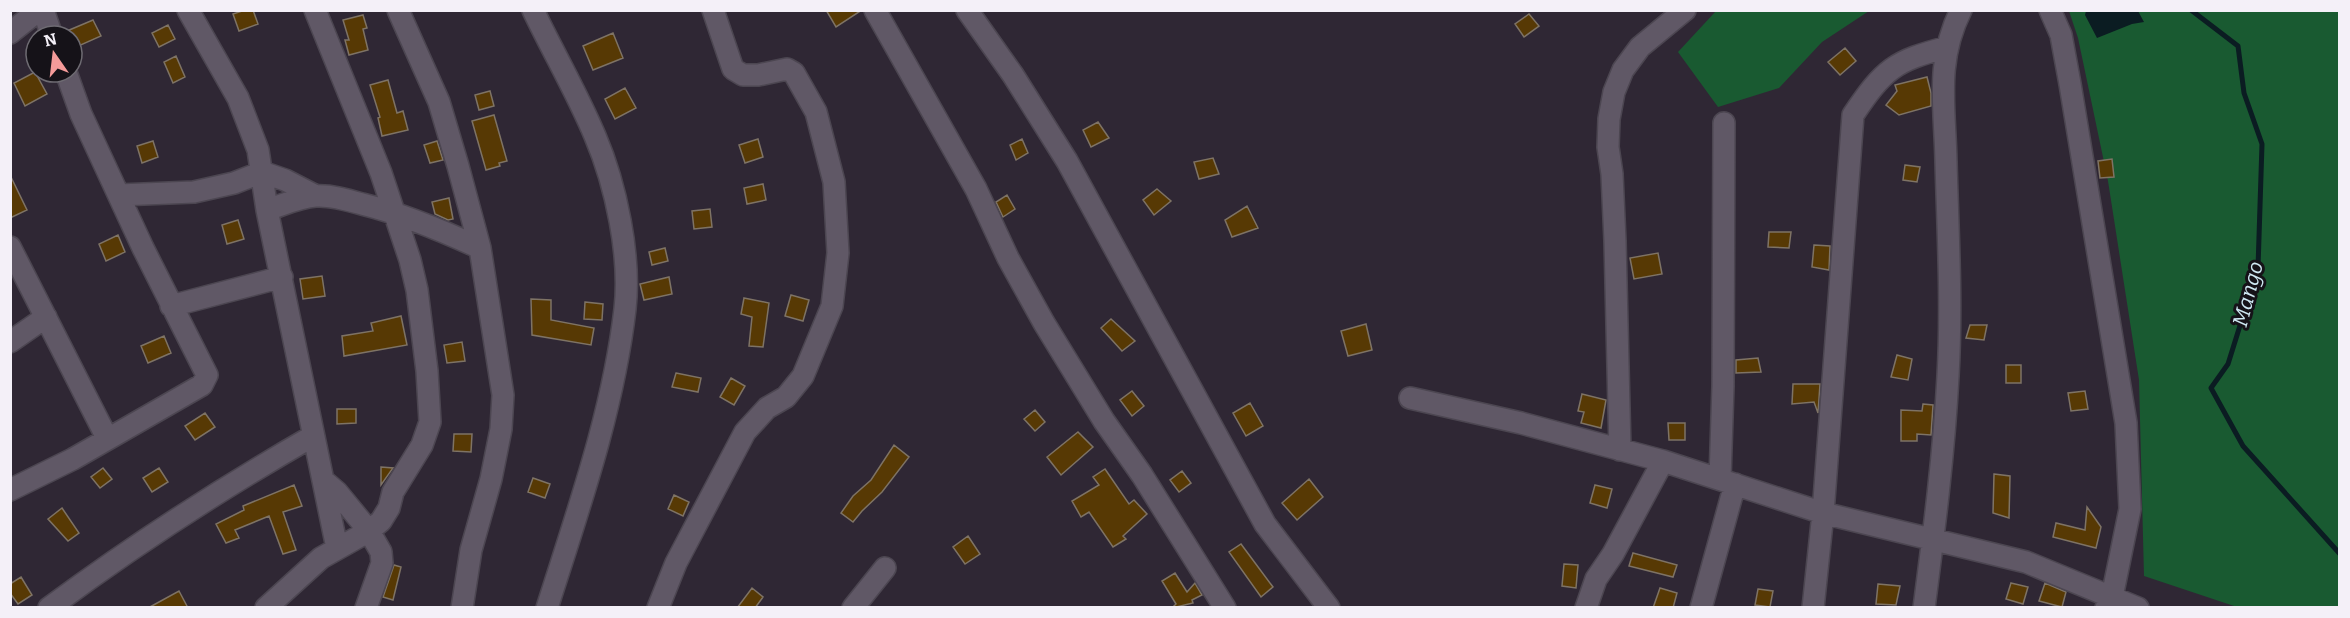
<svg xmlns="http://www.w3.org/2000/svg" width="2350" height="618" font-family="Bitter,serif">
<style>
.green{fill:#195a31}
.water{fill:#0b1c22}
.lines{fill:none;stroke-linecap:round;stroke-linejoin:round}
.stream{stroke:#0b1c22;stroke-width:5}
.building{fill:#573904;stroke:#7e7365;stroke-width:1.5}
.minor-casing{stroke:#4c4651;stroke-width:24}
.minor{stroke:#605866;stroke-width:21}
.labels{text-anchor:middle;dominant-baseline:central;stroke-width:6;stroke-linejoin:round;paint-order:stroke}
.water-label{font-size:21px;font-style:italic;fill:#cfe9f3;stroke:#151218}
</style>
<rect width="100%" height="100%" fill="#2f2734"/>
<path class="green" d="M1716 11V10L1869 11 1822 42 1779 88 1718 107 1678 52Z
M2069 11H2339V607H2237L2144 576 2139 380 2108 181 2078 38Z"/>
<path class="water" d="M2086 11H2138L2144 22 2132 24 2097 38 2085 15Z"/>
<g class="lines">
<path class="stream" d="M2191 10 2238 46 2244 93 2262 144 2258 268 2228 364 2211 388 2243 446 2340 554"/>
</g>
<path class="building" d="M245 10H253L258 24 239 31 233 14Z
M826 10H862L836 27Z
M1529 14 1539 26 1524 37 1515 24Z
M363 15 367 28 363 29 368 50 349 55 345 40H349L343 20Z
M93 20 101 36 74 48 72 36H69L67 31Z
M168 25 175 39 159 47 152 33Z
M613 33 623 58 593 70 583 46Z
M1845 48 1856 61 1840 75 1828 62Z
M176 56 185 77 173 83 164 62Z
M35 72 47 94 25 106 14 83Z
M1927 77 1931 93V106L1899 115 1886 105 1897 91 1895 85Z
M388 80 397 113 403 111 408 130 382 136 378 118 380 117 370 85Z
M625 88 636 108 615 119 605 99Z
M490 91 494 106 479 110 475 95Z
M494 115 507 161 499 163 500 166 486 170 472 121Z
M1098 122 1109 138 1091 147 1083 130Z
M758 139 763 157 745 163 739 145Z
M1022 139 1028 153 1016 160 1010 145Z
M153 141 158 157 142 163 137 146Z
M437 141 443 160 430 163 424 145Z
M1213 158 1219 174 1199 179 1194 162Z
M2112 159 2114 177 2100 178 2098 161Z
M1905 165 1920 167 1917 182 1903 180Z
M10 175 27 210 10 218Z
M763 184 766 200 747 204 744 188Z
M1157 189 1171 201 1154 215 1143 200Z
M1007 195 1015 209 1003 217 996 202Z
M449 198 453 219 448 220 435 214 432 202Z
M1247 206 1258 228 1232 237 1225 220Z
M710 209 712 227 694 229 692 211Z
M238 220 244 239 227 244 222 225Z
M1769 232H1791L1789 248 1768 247Z
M118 235 125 252 106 261 99 244Z
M1814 245 1830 246 1829 270 1812 267Z
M665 248 668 261 652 265 649 252Z
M1658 253 1662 274 1634 279 1630 258Z
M322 276 325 296 303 299 300 279Z
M669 277 672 294 644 300 640 284Z
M791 295 809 300 803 321 785 316Z
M744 298 769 303 763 347 749 346 752 317 741 314Z
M531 299 551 300V320L594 328 591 345 532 335Z
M585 302 603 304 602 320 584 319Z
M401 316 407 345 344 356 342 336 373 331 371 323Z
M1111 319 1135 341 1122 351 1101 328Z
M1366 324 1372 350 1348 356 1341 331Z
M1970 325H1987L1984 340 1966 338Z
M164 336 171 353 148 363 141 346Z
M462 342 465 361 447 363 444 345Z
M1897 355 1912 359 1908 380 1891 377Z
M1758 358 1761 372 1736 373V360Z
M2006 365H2021V383H2006Z
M676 373 701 378 698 392 672 387Z
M731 378 745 386 734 405 720 397Z
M1793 384H1820L1818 413 1814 402 1792 404Z
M1132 391 1144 406 1132 416 1120 400Z
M2085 391 2088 409 2071 411 2068 393Z
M1582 394 1606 400 1601 428 1581 423 1584 412 1578 411Z
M1250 403 1263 426 1246 436 1233 413Z
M1923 404 1933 405 1931 435 1917 434V441H1901V410L1922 411Z
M337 409H356V423L337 424Z
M1035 410 1045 422 1035 431 1024 419Z
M205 413 215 427 195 440 185 426Z
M1668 423H1685V440H1669Z
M1078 432 1093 447 1061 475 1047 457Z
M454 434H472L471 452 453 451Z
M894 445 909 457 882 492 862 511 853 522 841 513 853 496 871 480Z
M381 467 393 468 381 485Z
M103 468 112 479 100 488 91 477Z
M159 468 168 482 152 492 143 478Z
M1105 469 1129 504 1134 500 1147 514 1123 536 1126 539 1113 547 1089 512 1081 517 1072 501 1099 485 1093 477Z
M1182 471 1191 483 1179 492 1170 480Z
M1994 474 2010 476 2009 518 1993 513Z
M533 478 550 484 545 498 528 492Z
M1309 479 1323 497 1297 520 1282 503Z
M294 485 302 506 283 512 296 550 283 554 269 516 235 530 239 538 226 543 216 524 244 510 243 506Z
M1595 485 1612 489 1607 508 1590 503Z
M674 495 689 502 683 516 668 509Z
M2087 507 2101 527 2096 548 2053 537 2056 523 2085 530Z
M62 508 79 533 68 541 48 519Z
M968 536 980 554 965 564 953 547Z
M1241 544 1273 587 1261 597 1229 552Z
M1633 553 1677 565 1673 577 1629 566Z
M1564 564 1578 565 1576 588 1562 586Z
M394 565 401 567 393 600 383 597Z
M1175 573 1187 592 1195 583 1202 595 1192 600 1193 603 1172 608 1176 604 1162 581Z
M21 577 32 595 18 604 10 593V584Z
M2011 583 2028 587 2023 604 2006 599Z
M2045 583 2066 592 2062 607 2039 601Z
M1878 584 1900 586 1896 605 1876 604Z
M752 588 763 597 755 608H737Z
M1660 588 1677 593 1673 608H1653Z
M1758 589 1773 591 1770 607 1755 605Z
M179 591 188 608H148Z"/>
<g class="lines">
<defs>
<path id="minor" d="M43 10 52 36
M188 10 238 98 258 150 267 210 337 548
M398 10 439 102 458 166 480 248 503 395 501 429 491 479 471 550 462 608
M533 10C553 52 577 93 595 136 616 185 631 256 625 309 613 412 578 510 547 608
M875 10 976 189 1008 258 1044 323 1104 421 1142 475 1225 608
M967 10 1013 75 1067 161 1265 524 1329 608
M2050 10 2061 35 2070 84 2126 423 2130 509 2112 597 2106 608
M10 33 39 10
M119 195 194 192 234 183 262 172 285 180 316 196
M267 210C283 205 299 197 316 196 331 195 348 200 362 204 403 214 441 230 480 248
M10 247 107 438
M171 306 282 277
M10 342 46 317
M1410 398 1521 423 1663 461 1823 513 2026 562 2138 608
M1620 450 1615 241 1612 174 1608 147 1609 119 1614 92 1623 70 1640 47 1685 10
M1720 479 1723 386 1724 123
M323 480 337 492 369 531 381 552 382 563 366 608
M10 490 73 459 202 385 207 375 143 248 81 114 66 72
M49 608C134 545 222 488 313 436
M266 608 321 558 369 531 381 521 389 508 393 492 422 445 430 422 427 371 417 290 410 260 381 173 315 10
M658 608 676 563 745 432 767 408 786 397 803 376 832 306 838 253 834 182 816 112 794 73 787 69 758 75H743L733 69 713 10
M853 608 885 568
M1586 608 1596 579 1613 554 1663 461
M1701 608 1735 484
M1813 608 1823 513 1853 115C1884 69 1894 61 1948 47
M1924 608C1934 531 1944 454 1948 376 1952 305 1948 233 1946 162 1945 107 1935 62 1961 10"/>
</defs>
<use href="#minor" class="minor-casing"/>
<use href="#minor" class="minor"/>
</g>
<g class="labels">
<g class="water-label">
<text transform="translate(2248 294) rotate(-75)">Mango</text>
</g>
</g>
<rect width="2350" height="618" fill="none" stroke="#f4f0f8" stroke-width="24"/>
<g transform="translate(54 54) rotate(346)"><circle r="28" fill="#151218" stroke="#6e6b72" stroke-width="1.5"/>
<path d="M0-4.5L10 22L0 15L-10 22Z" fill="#f59b9a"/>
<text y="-9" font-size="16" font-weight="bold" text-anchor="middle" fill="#f4f0f8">N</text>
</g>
</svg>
